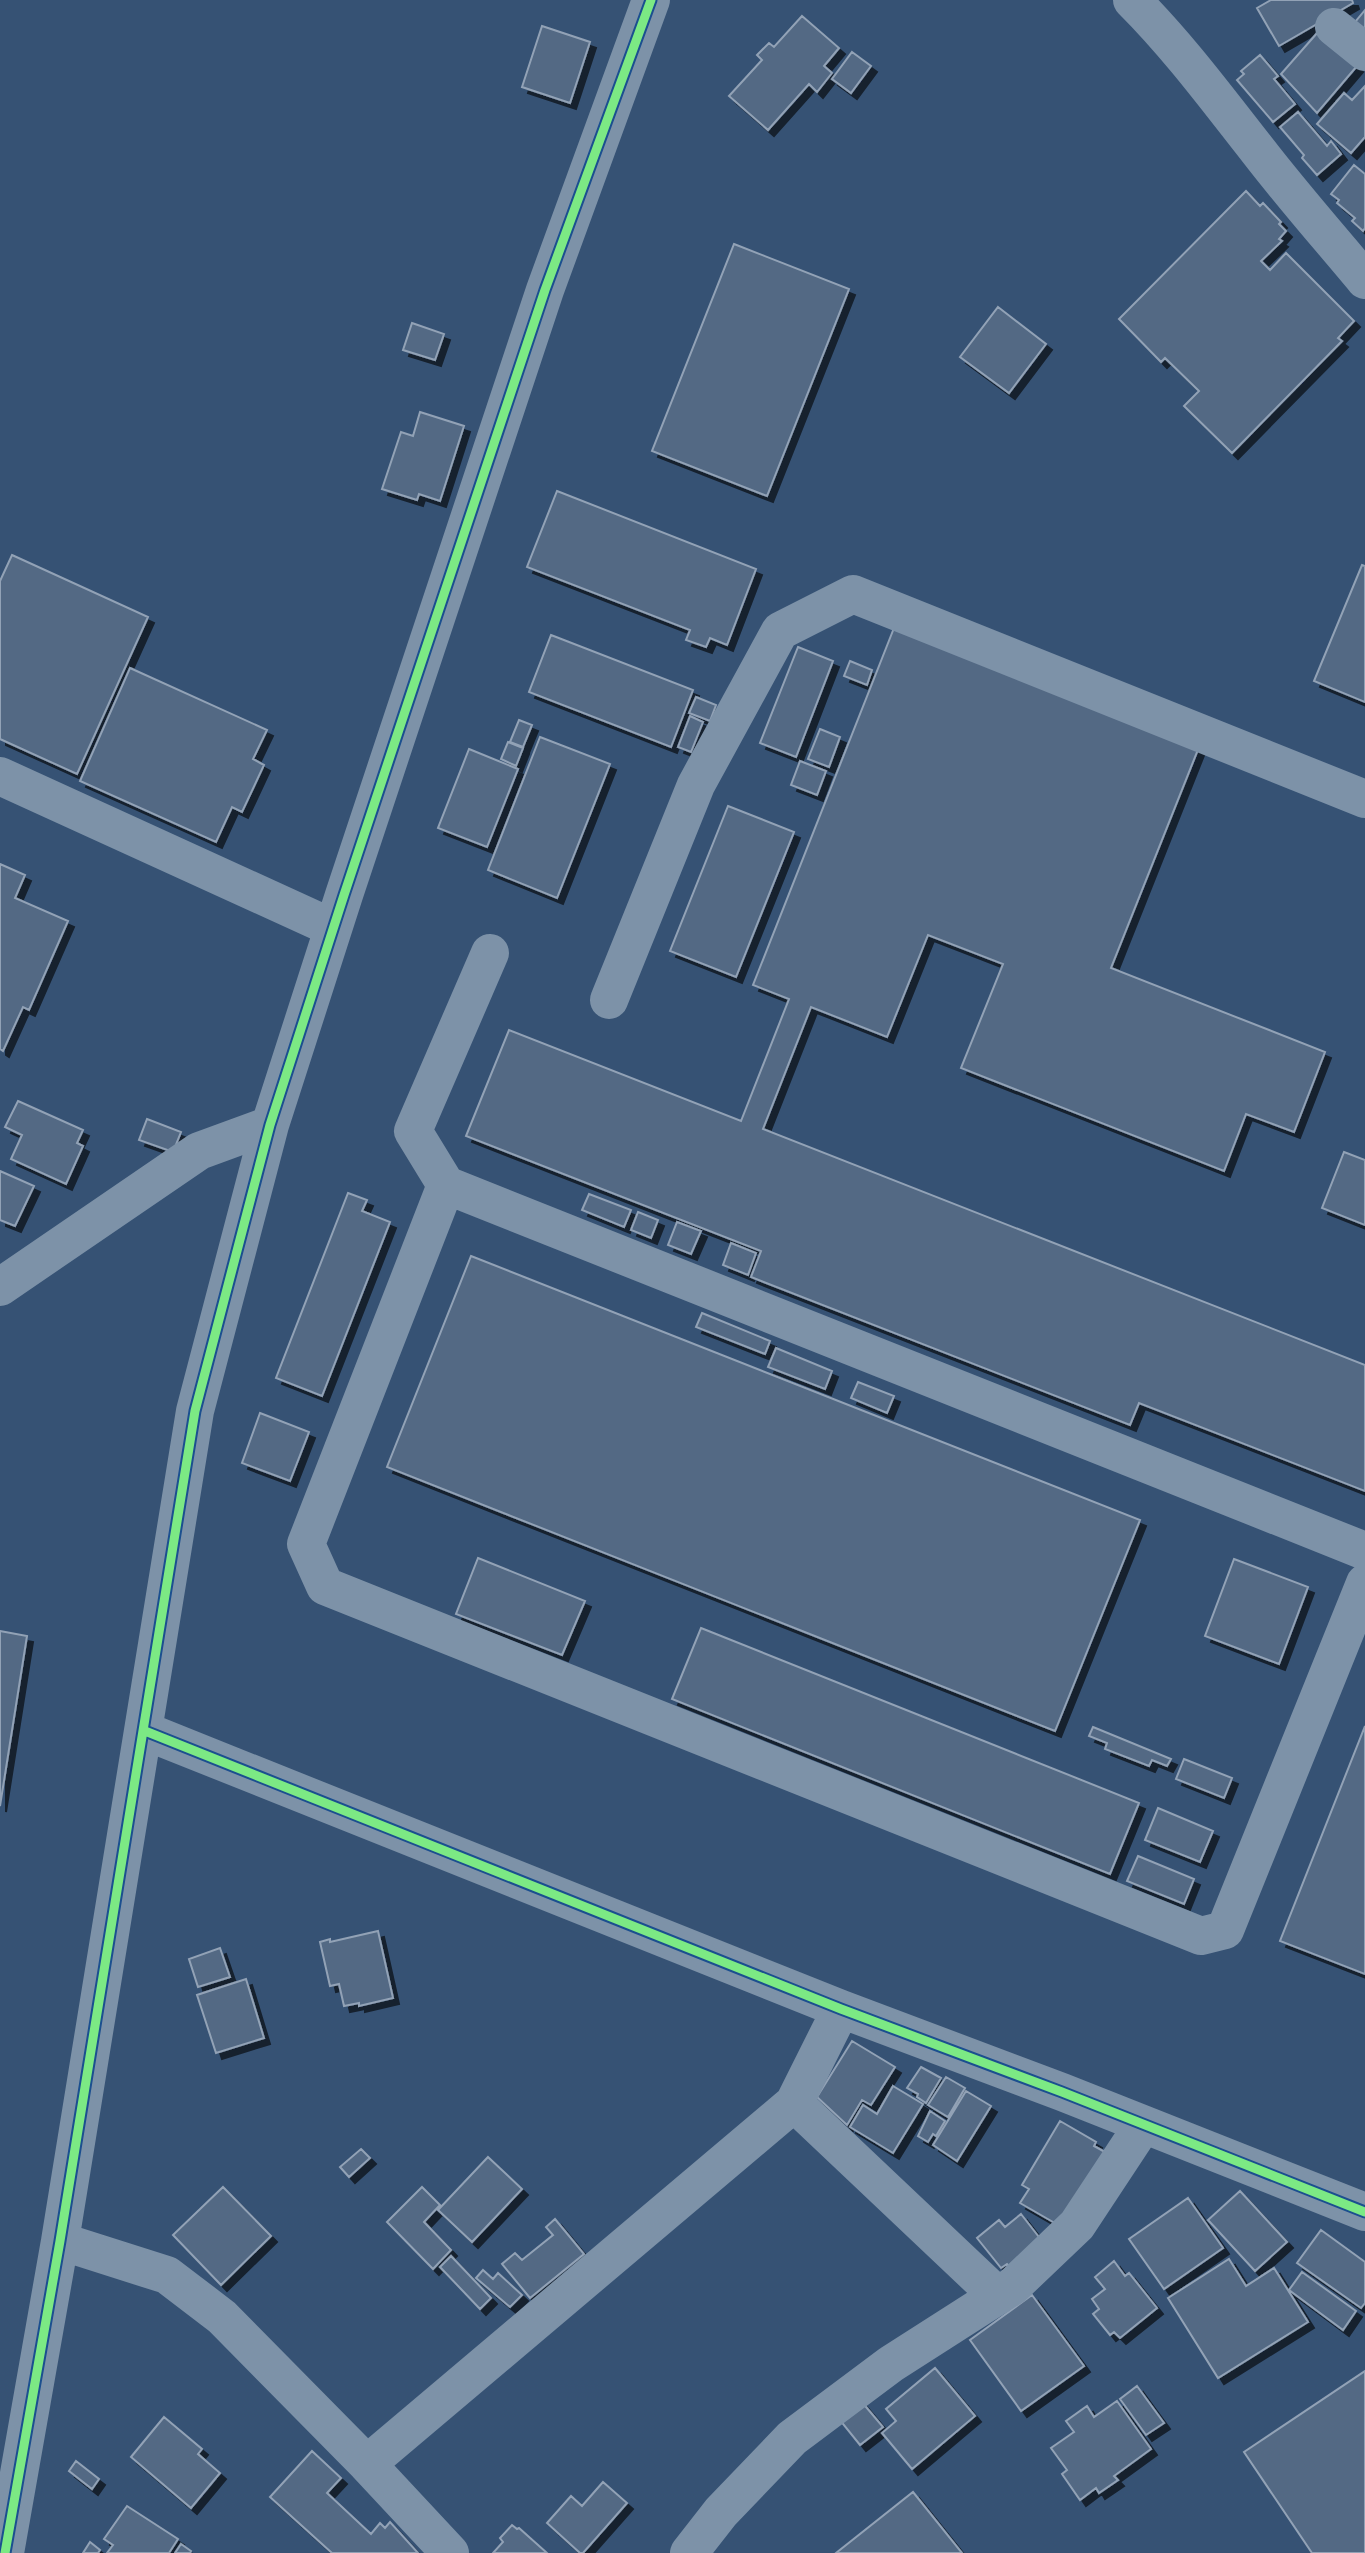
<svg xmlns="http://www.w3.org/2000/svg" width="1365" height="2553" font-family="Helvetica,sans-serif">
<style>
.building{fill:#526984;stroke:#92a2b6;stroke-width:2;filter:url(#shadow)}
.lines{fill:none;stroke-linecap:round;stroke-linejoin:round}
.minor{stroke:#7d92a8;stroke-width:38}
.cycleway-casing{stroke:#1b4f8f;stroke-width:13}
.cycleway{stroke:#7ce984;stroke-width:9}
</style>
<defs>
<filter id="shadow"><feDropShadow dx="6" dy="6" stdDeviation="0" flood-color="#0009"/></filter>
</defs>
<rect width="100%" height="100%" fill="#365274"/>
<path class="building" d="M1271 0H1352L1353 3 1279 46 1257 8Z
M1365 10V30L1355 22Z
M802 16 839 48 824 66 832 73 817 92 809 84 768 130 729 96 762 60 757 55 769 43 774 47Z
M542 26 590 42 570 103 522 87Z
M1318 32 1357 66 1317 113 1281 74Z
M852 52 871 66 851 93 832 79Z
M1260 55 1278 76 1274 79 1295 104 1273 122 1237 80 1244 74 1241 71Z
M1365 86V137L1351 153 1317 124 1344 93 1352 100Z
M1298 112 1327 146 1331 141 1341 154 1317 175 1302 158 1304 155 1280 127Z
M1354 165 1365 174V228L1363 231 1352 221 1355 218 1337 203 1339 200 1331 194Z
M1246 191 1260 206 1263 203 1281 222 1279 224 1286 231 1279 239 1282 241 1261 261 1270 270 1286 253 1354 321 1338 338 1342 341 1232 453 1184 406 1199 391 1165 358 1161 362 1119 319Z
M734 244 849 289 767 496 652 451Z
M998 307 1046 344 1009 393 960 357Z
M412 323 444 334 435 360 403 350Z
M420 412 464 426 440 501 419 494 417 500 382 489 401 432 413 436Z
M557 491 756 569 727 645 710 638 706 647 686 640 690 630 527 567Z
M12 555 148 617 77 774 0 739V581Z
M1362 565 1365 566V702L1314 681Z
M894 628 1199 747 1111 968 1325 1052 1294 1132 1246 1114 1224 1171 961 1068 1003 964 928 935 887 1037 811 1007 763 1129 1365 1365V1491L1139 1403 1130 1425 751 1277 761 1251 466 1136 509 1030 741 1121 789 999 753 985Z
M551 635 693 690 671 747 529 692Z
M798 647 833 661 796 757 760 743Z
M850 661 872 670 867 685 844 676Z
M130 668 267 730 253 759 264 765 242 812 232 807 216 842 80 781Z
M696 697 716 705 710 721 689 713Z
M690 716 703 722 691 752 678 747Z
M519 720 532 725 523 747 510 742Z
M820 729 840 737 829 767 808 759Z
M540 737 610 764 557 898 488 870Z
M508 742 523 748 516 766 501 759Z
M469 749 518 769 487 847 438 828Z
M800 761 826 771 817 795 791 785Z
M728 806 794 832 736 977 670 951Z
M0 864 25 875 15 898 68 921 29 1010 23 1007 3 1051 0 1049Z
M18 1101 83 1130 77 1143 83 1146 66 1184 11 1159 22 1135 5 1127Z
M147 1119 181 1132 173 1152 139 1140Z
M1344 1152 1365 1160V1225L1322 1208Z
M0 1171 34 1186 15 1226 0 1220Z
M348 1193 367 1200 362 1211 390 1222 322 1396 276 1378Z
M589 1194 631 1210 624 1227 582 1210Z
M638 1212 658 1220 651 1238 631 1230Z
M677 1222 701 1231 691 1254 668 1245Z
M731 1243 756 1253 748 1275 723 1265Z
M471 1256 1140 1520 1055 1731 387 1467Z
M702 1313 770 1341 765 1354 696 1327Z
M776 1348 832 1371 825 1389 768 1367Z
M858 1382 894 1396 887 1413 851 1398Z
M260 1413 309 1432 290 1481 242 1463Z
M478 1558 585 1601 562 1655 456 1614Z
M1234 1559 1308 1587 1279 1664 1205 1636Z
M701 1628 1139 1803 1110 1874 672 1699Z
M0 1631 27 1636 0 1806Z
M1365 1726V1974L1280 1941Z
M1093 1727 1171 1759 1167 1766 1152 1760 1149 1766 1105 1749 1107 1743 1089 1736Z
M1184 1759 1232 1778 1224 1798 1176 1779Z
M1158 1808 1213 1831 1200 1862 1145 1840Z
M1138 1856 1194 1879 1184 1904 1127 1881Z
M378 1931 393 1998 359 2006V2003L344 2006 339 1984 330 1986 320 1942 330 1939V1942Z
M220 1948 230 1977 198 1987 189 1959Z
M246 1979 264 2038 216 2053 197 1995Z
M852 2041 895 2067 871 2105 862 2100 847 2125 817 2097Z
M921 2067 941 2078 926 2103 917 2097 918 2094 907 2088Z
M946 2077 965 2088 948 2117 928 2105Z
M893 2086 923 2104 893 2153 850 2127 863 2105 877 2114Z
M966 2091 991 2106 957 2161 933 2145Z
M930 2111 945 2121 936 2136 933 2134 928 2142 918 2136Z
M1060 2121 1096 2142 1094 2146 1105 2152 1060 2226 1020 2203 1029 2189 1022 2185Z
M361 2149 370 2158 349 2177 340 2167Z
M488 2157 522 2189 472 2242 438 2210Z
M223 2187 271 2236 221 2285 173 2235Z
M422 2187 440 2205 424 2222 451 2250 433 2269 387 2222Z
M1240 2191 1287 2242 1255 2271 1208 2220Z
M1188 2198 1223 2248 1164 2289 1129 2239Z
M1021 2214 1042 2241 1010 2267 1007 2264 1001 2268 977 2238 999 2220 1005 2227Z
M555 2219 584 2254 530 2298 502 2264 515 2253 522 2260 553 2235 546 2227Z
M1321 2230 1365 2262V2303L1361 2308 1297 2263Z
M451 2256 491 2298 480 2309 440 2267Z
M1229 2259 1246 2286 1274 2268 1308 2322 1218 2378 1168 2298Z
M1114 2261 1125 2276 1129 2273 1157 2308 1120 2338 1114 2332 1110 2335 1093 2314 1099 2309 1092 2299 1105 2289 1095 2277Z
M483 2270 493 2279 498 2273 522 2295 510 2307 476 2278Z
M1302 2272 1356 2311 1343 2330 1289 2290Z
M1032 2295 1084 2366 1021 2411 970 2340Z
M935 2368 975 2416 912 2469 882 2433 896 2421 886 2409Z
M1365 2371V2553H1312L1244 2452Z
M1137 2386 1164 2423 1146 2435 1120 2399Z
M861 2401 883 2427 860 2445 839 2419Z
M1117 2401 1151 2449 1114 2476 1118 2480 1099 2493 1096 2488 1080 2500 1062 2474 1067 2470 1051 2448 1074 2432 1066 2421 1087 2406 1094 2417Z
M164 2417 202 2449 198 2454 220 2473 191 2508 131 2457Z
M312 2451 341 2478 327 2493 371 2534 380 2523 385 2528 390 2522 418 2553H332L270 2497Z
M76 2461 99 2479 92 2489 69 2471Z
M603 2482 627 2503 583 2553H580L547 2523 571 2496 582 2506Z
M913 2492 962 2553H836Z
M127 2506 178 2539 169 2553H107L113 2545 104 2539Z
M512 2525 517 2529 519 2528 547 2553H493L503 2542 500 2538Z
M90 2542 100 2550 98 2553H83Z
M181 2544 191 2551 190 2553H175Z"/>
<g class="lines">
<path class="minor" d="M1132 0C1179 47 1218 100 1259 152 1293 196 1330 238 1365 280
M1334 27 1365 52
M0 776 333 928
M490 953 413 1131 446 1185 1365 1551
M609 1000 696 785 780 631 853 594 1365 799
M446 1185 306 1544 325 1586 1201 1936 1225 1930 1365 1583
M0 1287 199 1151 270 1125
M145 1731 841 2009 1062 2092 1365 2212
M794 2103 998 2296
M60 2241 167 2275 222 2317 367 2464 450 2553
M367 2464 794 2103 841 2009
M5 2553 60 2241 195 1411 270 1125 344 895 545 290 651 0
M689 2553 721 2512 792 2438 891 2364 1013 2286 1077 2225 1143 2125"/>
<defs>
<path id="cycleway" d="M145 1731 841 2009 1062 2092 1365 2212
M5 2553 60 2241 195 1411 270 1125 344 895 545 290 651 0"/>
</defs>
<use href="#cycleway" class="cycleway-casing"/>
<use href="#cycleway" class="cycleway"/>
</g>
</svg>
